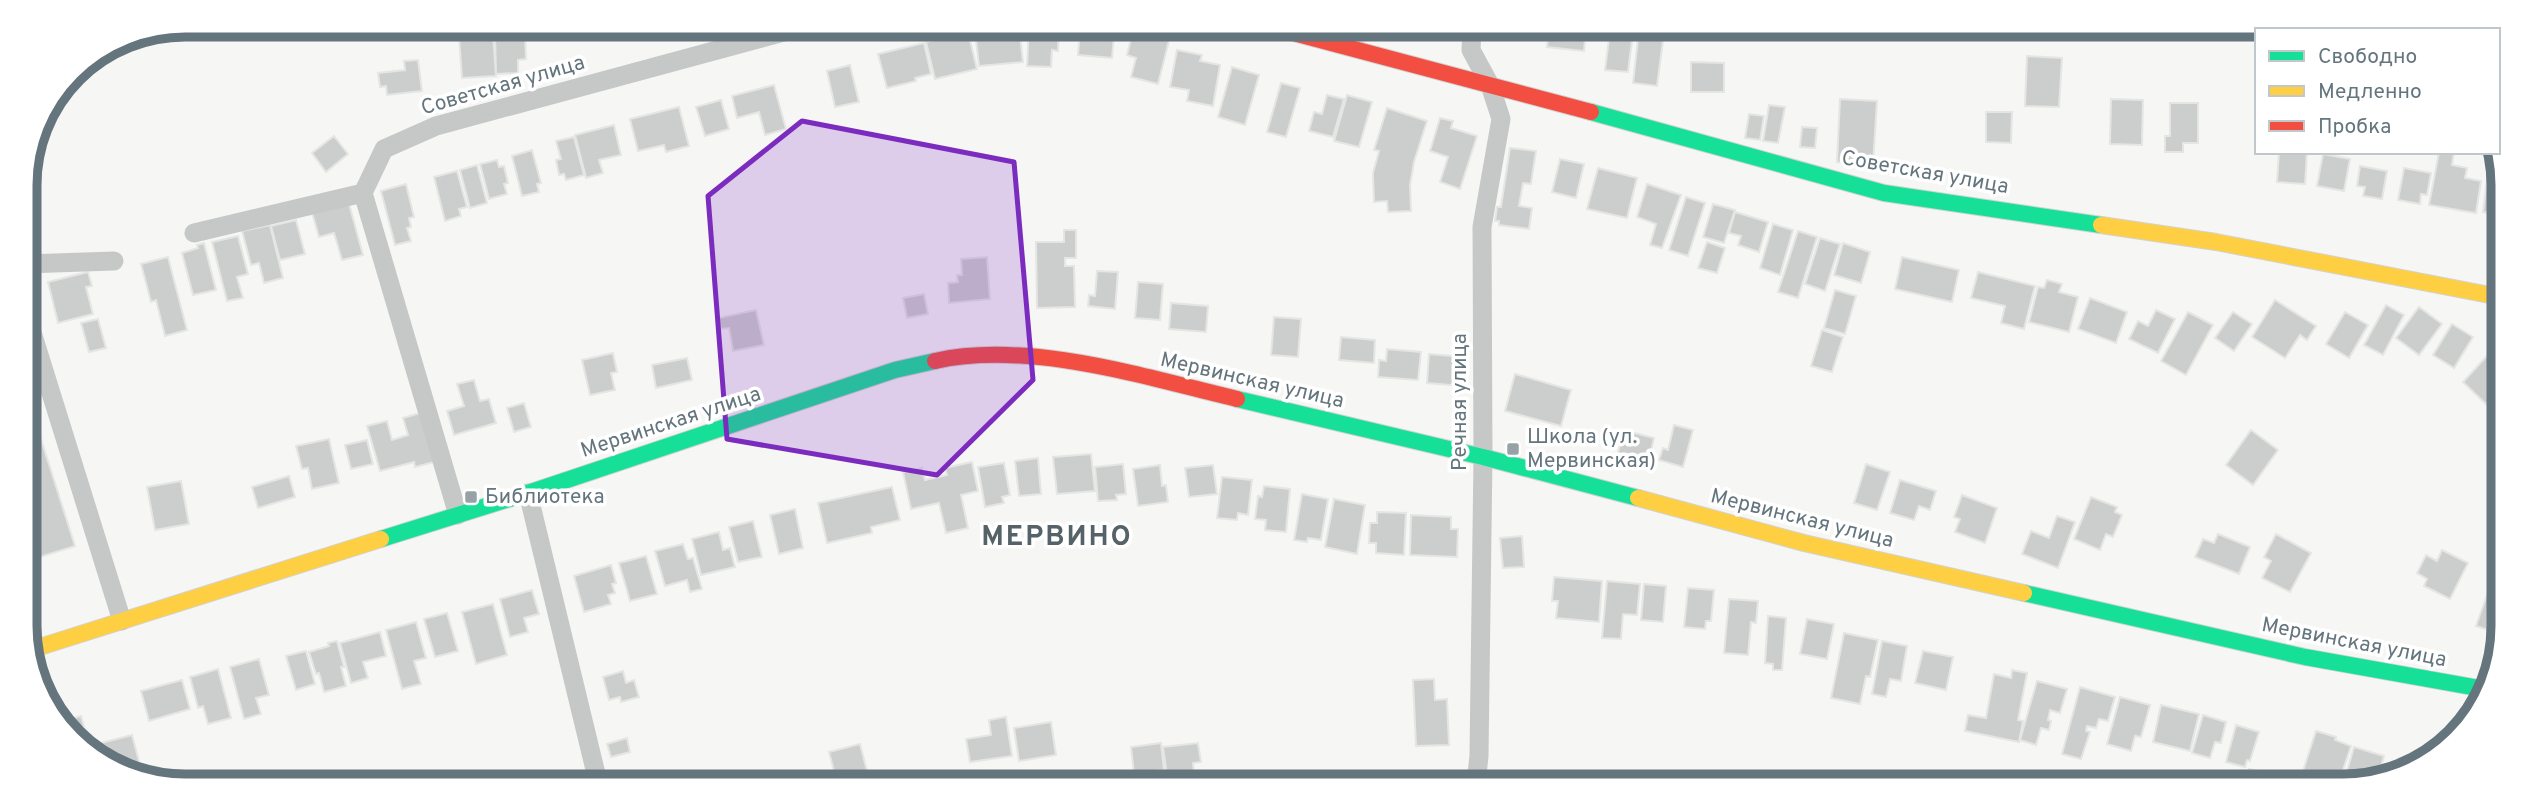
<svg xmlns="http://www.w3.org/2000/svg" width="2528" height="811" font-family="Overpass,sans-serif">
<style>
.building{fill:#cccece;stroke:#e5e5e4;stroke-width:2}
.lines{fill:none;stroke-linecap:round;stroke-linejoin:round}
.fast-casing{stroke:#d1d3d3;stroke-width:18}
.slow-casing{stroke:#d1d3d3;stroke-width:18}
.jam-casing{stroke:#d1d3d3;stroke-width:18}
.street{stroke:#c6c8c8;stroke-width:19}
.fast{stroke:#16e098;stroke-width:16}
.slow{stroke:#ffcf43;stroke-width:16}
.jam{stroke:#f24e42;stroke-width:16}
.marked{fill:#7b2cbf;fill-opacity:0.2;stroke:#7b2cbf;stroke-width:5;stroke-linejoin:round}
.poi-dot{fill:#97a2a7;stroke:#fff;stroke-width:2.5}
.labels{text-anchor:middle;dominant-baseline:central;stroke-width:7;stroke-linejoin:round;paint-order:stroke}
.street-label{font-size:21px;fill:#64757d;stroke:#fff}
.poi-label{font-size:21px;fill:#64757d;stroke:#fff;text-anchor:start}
.district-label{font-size:28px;font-weight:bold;letter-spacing:2px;fill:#556268;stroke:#fff}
.rim{fill:none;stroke:#64757d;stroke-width:9}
</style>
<rect width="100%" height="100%" fill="#f6f6f5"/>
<path class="building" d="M1019 27 1023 62 979 66 975 31Z
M1029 27H1059L1058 51 1052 50 1051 67 1027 66Z
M1134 27 1170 37 1158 84 1131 77 1136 58 1127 55Z
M1549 28H1586L1584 51 1547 47Z
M1639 30 1664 33 1657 86 1633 83Z
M1610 31 1633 33 1628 72 1605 70Z
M968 32 977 69 935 79 926 42Z
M1080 32 1114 35 1112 58 1078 55Z
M493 34 496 76 462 78 459 36Z
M525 34 526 59 518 60V73L496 74 495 35Z
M924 43 931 74 915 78 916 81 887 88 878 54Z
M1177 50 1202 55 1200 61 1220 65 1213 106 1187 101 1189 90 1170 87Z
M2027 56 2062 58 2059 107 2025 106Z
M418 60 422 91 387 95 386 86 380 87 378 73 405 70 404 61Z
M1691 62 1724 63V92H1691Z
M850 65 859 102 835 107 827 71Z
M1232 67 1259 75 1245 125 1218 117Z
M1281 83 1300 88 1286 137 1267 132Z
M774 85 786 129 765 135 759 112 737 118 732 96Z
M1327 95 1344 99 1333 137 1309 131 1314 112 1322 114Z
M1347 95 1372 102 1359 147 1334 141Z
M1840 99 1877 101 1873 164 1837 162Z
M2111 99 2143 100 2142 145 2110 144Z
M721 100 729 129 705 136 696 107Z
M2170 103H2198V143H2183V152H2165V136H2170Z
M1769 105 1785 107 1778 143 1763 141Z
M679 107 689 146 666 152 664 145 638 151 630 119Z
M1387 108 1427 121 1414 162 1410 185 1411 211 1388 212 1387 201 1374 202 1373 173 1379 151 1374 150Z
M1986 112H2012L2011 143 1986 142Z
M1749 114 1764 116 1760 140 1745 138Z
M1440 118 1453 121 1451 128 1477 136 1460 189 1440 182 1448 157 1430 151Z
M614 125 621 155 599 160 603 173 586 178 575 135Z
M1802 127 1817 128 1815 148 1800 147Z
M334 136 348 154 326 172 312 153Z
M574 137 584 175 566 180 564 174 559 175 556 160 561 159 556 141Z
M1510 148 1536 151 1531 184 1523 183 1519 206 1532 208 1529 229 1499 225V221H1495L1497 207H1501Z
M532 150 541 183 537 184 539 192 522 196 512 156Z
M2279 152H2307L2305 184 2277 182Z
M2439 152H2454L2452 165 2467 168 2465 178 2481 181 2476 213 2429 205Z
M2323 154 2350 159 2344 191 2317 186Z
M1560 159 1584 164 1576 198 1552 192Z
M497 160 499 167 504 166 508 183 504 184 507 194 489 199 480 164Z
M477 165 487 203 470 208 460 170Z
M2360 166 2387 171 2382 199 2363 196 2365 187 2357 186Z
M1598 168 1637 178 1627 218 1587 209Z
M2404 168 2431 173 2427 195 2421 194 2420 204 2398 200Z
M457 171 467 207 459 209 461 216 445 221 434 177Z
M2487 180 2500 181V214L2483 212Z
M406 184 414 217 409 218 411 227 407 228 411 241 395 245 381 191Z
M1647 184 1681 195 1662 248 1650 245 1656 224 1637 217Z
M1686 197 1705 203 1688 256 1669 250Z
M348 200 363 255 342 260 334 233 319 237 311 209Z
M1713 204 1735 210 1724 243 1703 237Z
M1735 212 1768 222 1759 252 1738 245 1741 236 1729 233Z
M296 220 305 254 280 260 271 226Z
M1773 224 1793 230 1780 275 1760 268Z
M270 225 283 278 264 283 259 263 251 265 242 231Z
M1064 230H1076V258H1065V266H1074L1075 307 1037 308 1036 242H1064Z
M1798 231 1817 237 1798 298 1778 292Z
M238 236 248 274 237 277 243 298 227 301 212 242Z
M1820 238 1840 244 1825 291 1805 284Z
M1707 242 1725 248 1717 273 1698 268Z
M204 243 216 290 193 295 182 253 198 248 197 245Z
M1843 243 1870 252 1861 283 1834 275Z
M168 257 187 330 165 336 156 300 151 302 141 264Z
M987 257 990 299 949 303 948 283 958 282 957 275H962L961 259Z
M1902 257 1959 270 1952 302 1895 289Z
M1097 271 1118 272 1115 309 1088 306 1089 295 1095 296Z
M88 272 92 286 86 287 93 314 58 323 48 282Z
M1978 272 2035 286 2024 329 2001 323 2005 306 1971 298Z
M2047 280 2062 284 2059 292 2078 297 2069 332 2029 322 2038 287 2044 288Z
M1138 282 1163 284 1160 320 1135 318Z
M1835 290 1856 296 1845 334 1824 328Z
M924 294 928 314 907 318 903 298Z
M2090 298 2127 312 2116 343 2078 329Z
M2275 300 2316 326 2307 340 2300 335 2285 358 2252 337Z
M1171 303 1208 306 1206 332 1169 329Z
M2386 305 2404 315 2383 355 2364 345Z
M2419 307 2442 324 2419 355 2396 338Z
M756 310 764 345 733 351 729 328 721 329 718 318Z
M2156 310 2175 319 2158 353 2129 339 2138 321 2148 326Z
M2188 312 2213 325 2186 375 2161 361Z
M2233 312 2252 324 2234 351 2215 338Z
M2345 312 2368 325 2349 358 2326 344Z
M1274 317 1301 319 1298 357 1271 355Z
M98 319 106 348 89 352 81 323Z
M2452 324 2473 337 2454 368 2433 355Z
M1822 330 1843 337 1832 372 1811 366Z
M1341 337 1375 340 1374 363 1339 360Z
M2497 345 2500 348 2499 381 2494 387 2499 391 2486 404 2463 382Z
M1387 349 1421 352 1418 380 1378 377 1379 360 1386 361Z
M613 353 617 372 611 373 615 390 590 395 582 360Z
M1429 354 1464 357 1462 386 1427 383Z
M687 358 692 380 656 388 652 365Z
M1515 374 1571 390 1561 426 1505 411Z
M474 380 480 401 489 399 496 423 454 435 447 411 464 406 457 384Z
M26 392 75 546 27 561Z
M524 403 531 427 514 432 507 408Z
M420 413 434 462 415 467 414 462 380 471 367 426 387 421 392 440 408 435 403 418Z
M1674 425 1693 430 1683 467 1659 460 1663 448 1668 450Z
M1623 430 1654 438 1649 460 1618 453Z
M2251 430 2278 450 2253 485 2226 465Z
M329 439 339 483 312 489 308 468 302 469 296 446Z
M367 440 373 464 351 469 345 445Z
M1091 454 1095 491 1057 494 1053 457Z
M1038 458 1041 494 1019 496 1015 461Z
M972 462 978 491 961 495 968 528 946 533 939 503 911 509 903 472 922 468 925 480 947 475 945 468Z
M1004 463 1010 495 1002 497 1004 503 985 507 978 467Z
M1123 464 1126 494 1116 495 1117 500 1098 501 1095 467Z
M1866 464 1890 472 1877 510 1854 503Z
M1160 465 1162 486 1166 485 1168 502 1138 506 1133 469Z
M1213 465 1217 494 1189 497 1185 468Z
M289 476 295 497 258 508 252 487Z
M1222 477 1252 480 1248 515 1238 513 1237 520 1217 518Z
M1900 480 1936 491 1930 510 1919 506 1914 520 1890 513Z
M181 481 189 524 155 530 147 487Z
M1264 486 1290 489 1286 532 1265 530 1266 520 1255 519 1258 496 1262 497Z
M892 487 900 520 871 527 872 533 827 543 818 503Z
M1302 494 1328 499 1321 540 1308 538 1307 542 1294 540Z
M1962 495 1997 508 1985 543 1955 532 1960 519 1954 517Z
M2091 497 2117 507 2115 512 2122 515 2113 537 2106 534 2100 550 2074 539Z
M1334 499 1365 505 1357 554 1325 547Z
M795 509 803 548 779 554 770 515Z
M1377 512 1406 513 1404 555 1376 553V543H1369L1370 523H1377Z
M1411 515 1451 517V529H1458L1457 557 1410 555Z
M2057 516 2075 522 2058 568 2022 554 2031 531 2049 538Z
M753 521 762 557 738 562 729 527Z
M719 532 723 550 730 548 735 567 701 575 692 539Z
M2218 534 2250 547 2239 574 2195 557 2203 539 2214 543Z
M2276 534 2311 553 2290 592 2262 578 2271 561 2264 557Z
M1522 536 1524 567 1503 568 1500 538Z
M683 544 688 559 693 558 702 589 690 592 687 580 665 586 655 551Z
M2442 550 2468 563 2450 599 2424 586 2427 579 2417 573 2426 555 2437 561Z
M646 556 657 594 630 601 619 563Z
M611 565 616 583 612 584 615 593 608 595 611 604 584 612 574 576Z
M1554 577 1602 581 1599 622 1556 618 1558 601H1552Z
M1607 581 1640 584 1637 615 1623 614 1621 639 1602 638Z
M1644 584 1666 586 1663 622 1641 620Z
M2491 584 2498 587V633L2476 626Z
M1688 588 1714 590 1711 621H1706L1705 629 1684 627Z
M532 590 539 614 524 618 528 632 510 637 500 599Z
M1729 599 1758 601 1756 623 1751 622 1748 655 1724 653Z
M493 604 507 655 476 664 462 612Z
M447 613 458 651 435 657 424 619Z
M1768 616 1786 618 1782 670H1773V664L1765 663Z
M1807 619 1834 624 1827 659 1800 654Z
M416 622 426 658 414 661 421 684 402 689 386 630Z
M380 632 386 656 363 662 368 678 351 683 340 643Z
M1844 633 1878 640 1870 677 1866 676 1860 704 1831 698Z
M337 641 344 667H341L346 686 324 692 319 673 316 674 309 652 329 646 328 643Z
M1882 641 1907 646 1901 681 1890 679 1886 697 1872 694Z
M306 651 315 684 296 690 286 656Z
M1923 651 1953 657 1946 690 1915 683Z
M259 659 269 695 256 698 261 714 244 719 230 667Z
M218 669 231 718 208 724 203 706 198 708 190 677Z
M2012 670 2027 673 2018 720 2023 721 2019 742 1965 731 1968 715 1986 718 1994 674 2011 678Z
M623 671 626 683 634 680 639 697 621 702 620 697 609 700 603 677Z
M1434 679 1435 700 1447 699 1449 745 1416 746 1413 680Z
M182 680 190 709 149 721 141 691Z
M2037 681 2067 689 2060 713 2050 710 2048 720 2051 721 2049 730 2041 728 2036 745 2020 740Z
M2080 687 2115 697 2108 721 2099 719 2096 728 2087 726 2086 731 2090 732 2081 759 2062 754Z
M2120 697 2150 705 2141 737 2135 736 2131 751 2107 744Z
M2161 705 2199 714 2190 751 2153 742Z
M2203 715 2226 722 2221 743 2215 742 2210 758 2192 753Z
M81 716 90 748 64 732 60 722Z
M1006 717 1012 756 970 762 966 739 991 735 989 720Z
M1051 722 1056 755 1019 761 1014 728Z
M2236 725 2259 732 2250 761 2247 760 2245 767 2226 762Z
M2316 731 2336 737 2335 740 2351 746 2339 782 2303 771Z
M132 735 143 776 137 778 105 758 101 743Z
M627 738 630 752 611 757 607 744Z
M1161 743 1164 770 1134 773 1131 747Z
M1198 743 1201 762 1193 763 1195 783H1168L1163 747Z
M860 744 867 771 849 776 850 781 837 783 829 752Z
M2354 747 2384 756 2378 777 2361 784 2345 778Z
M2399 758 2417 762 2395 771Z
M2249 769 2261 772 2257 786H2244Z"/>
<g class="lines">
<defs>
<path id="fast" d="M1591 112 1884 193 2101 225
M1237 399 1483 457 1638 498
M381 539 528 493 895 370 935 361
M2024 593 2305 657 2484 689"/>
<path id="slow" d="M2101 225 2216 242 2500 297
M1638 498 1804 543 2024 593
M27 651 381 539"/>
<path id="jam" d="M1271 27 1591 112
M935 361C1028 340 1145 377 1237 399"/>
</defs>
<use href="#fast" class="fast-casing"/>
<use href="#slow" class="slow-casing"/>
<use href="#jam" class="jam-casing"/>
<path class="street" d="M1472 28 1471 50 1490 85 1501 119 1482 227 1483 457 1479 756 1476 784
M194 233 363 193
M25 264 114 261
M26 313 122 621
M528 493 598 782
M458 515 363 193 384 149 436 126 806 26"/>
<use href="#fast" class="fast"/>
<use href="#slow" class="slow"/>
<use href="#jam" class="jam"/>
</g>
<path class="marked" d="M802 121 1014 162 1033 380 937 475 727 439 708 196Z"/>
<g class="poi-dot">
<rect x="1506" y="442" width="14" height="14" rx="3.5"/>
<rect x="464" y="490" width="14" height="14" rx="3.5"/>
</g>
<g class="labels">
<g class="street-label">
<text transform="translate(503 86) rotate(-16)">Советская улица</text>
<text transform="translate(1925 173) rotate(10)">Советская улица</text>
<text transform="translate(1252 381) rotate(13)">Мервинская улица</text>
<text transform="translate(1460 402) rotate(-90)">Речная улица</text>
<text transform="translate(671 423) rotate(-18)">Мервинская улица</text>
<text transform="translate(1802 519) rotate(14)">Мервинская улица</text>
<text transform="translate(2354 643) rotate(11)">Мервинская улица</text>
</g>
<g class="poi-label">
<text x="1527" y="437">Школа (ул.<tspan x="1527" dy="24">Мервинская)</tspan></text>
<text x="485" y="497">Библиотека</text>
</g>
<g class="district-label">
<text x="1057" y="538">МЕРВИНО</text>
</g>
</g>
<path d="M0 0H2528V811H0ZM185 37H2343A148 148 0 0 1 2491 185V626A148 148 0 0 1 2343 774H185A148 148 0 0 1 37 626V185A148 148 0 0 1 185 37Z" fill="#fff" fill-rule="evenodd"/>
<path class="rim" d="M185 37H2343A148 148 0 0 1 2491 185V626A148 148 0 0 1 2343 774H185A148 148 0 0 1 37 626V185A148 148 0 0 1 185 37Z"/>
<rect x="2255" y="28" width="245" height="126" fill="#ffffff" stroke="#c1c8cb" stroke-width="2"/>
<rect x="2269" y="51" width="35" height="10" fill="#16e098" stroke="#c1c8cb" stroke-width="2"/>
<text x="2318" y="63" font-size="21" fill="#64757d">Свободно</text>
<rect x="2269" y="86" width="35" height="10" fill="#ffcf43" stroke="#c1c8cb" stroke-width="2"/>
<text x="2318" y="98" font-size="21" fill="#64757d">Медленно</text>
<rect x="2269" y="121" width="35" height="10" fill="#f24e42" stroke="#c1c8cb" stroke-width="2"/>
<text x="2318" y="133" font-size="21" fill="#64757d">Пробка</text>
</svg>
